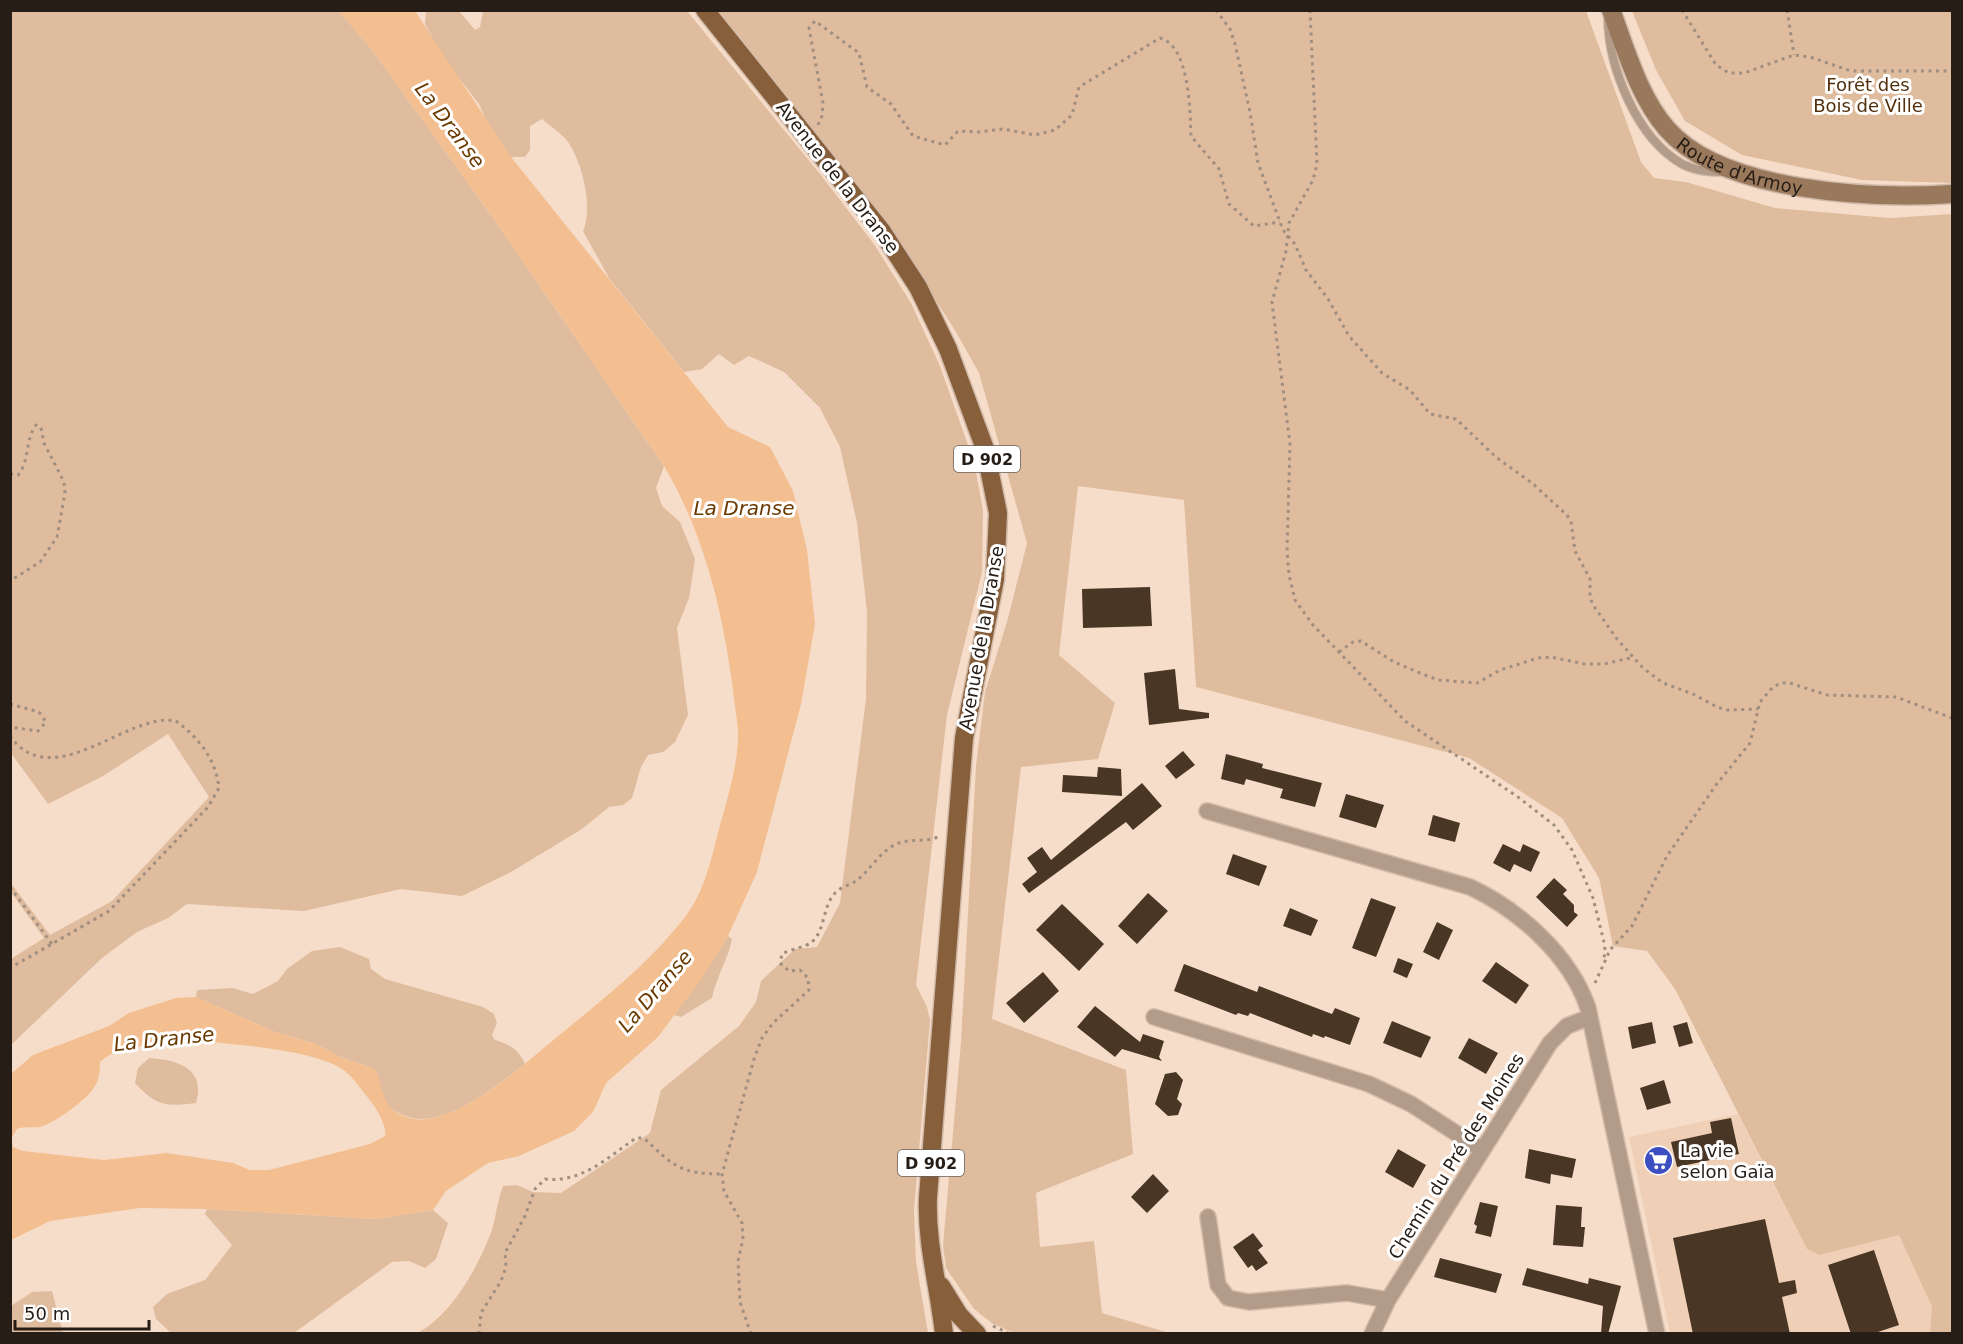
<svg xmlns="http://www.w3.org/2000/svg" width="1963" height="1344" font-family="'DejaVu Sans',sans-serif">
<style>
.built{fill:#efd0b7}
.green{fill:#e0bc9f}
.water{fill:#f3be90;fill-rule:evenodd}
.building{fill:#493625}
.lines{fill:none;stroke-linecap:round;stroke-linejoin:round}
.service-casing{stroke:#d1baa9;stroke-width:10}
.minor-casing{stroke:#d1baa9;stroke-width:18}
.secondary-casing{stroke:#d1baa9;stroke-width:21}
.primary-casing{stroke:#d1baa9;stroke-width:21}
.path{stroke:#a08e7f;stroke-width:3;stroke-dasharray:3 4.5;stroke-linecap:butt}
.service{stroke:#b29b88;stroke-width:8}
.minor{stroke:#b29b88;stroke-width:15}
.secondary{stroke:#99785b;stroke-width:18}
.primary{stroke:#875f3b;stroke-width:18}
.labels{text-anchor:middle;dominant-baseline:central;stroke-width:6;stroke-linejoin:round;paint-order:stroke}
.shield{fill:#fff;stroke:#67615c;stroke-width:1.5}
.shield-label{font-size:16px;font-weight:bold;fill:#261d16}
.park-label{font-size:18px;fill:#53300c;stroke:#fff}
.street-label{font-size:18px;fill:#261d16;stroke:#fff}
.poi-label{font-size:18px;fill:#261d16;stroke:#fff;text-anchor:start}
.water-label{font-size:20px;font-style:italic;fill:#6b3a00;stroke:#fff}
</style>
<rect width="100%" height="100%" fill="#f6ddc9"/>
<path class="built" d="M1738 1114 1807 1249 1819 1255 1899 1235 1932 1307 1930 1333H1670L1629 1137Z"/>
<path class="green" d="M11 11H339L373 51 493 218 664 466 656 488 662 506 680 522 695 559 689 598 677 628 688 715 675 742 663 752 648 755 641 767 632 798 623 805 609 807 582 829 511 872 462 896 401 889 304 911 187 904 168 918 137 932 102 958 11 1045V959L44 938 11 892 10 882 50 935 112 901 209 797 168 734 103 776 48 804 11 753Z
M426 11H459L475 30 480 27 483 11H687L820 174 874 244 911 303 940 366 974 462 983 510 982 572 947 715 916 985 927 1007 930 1020 914 1210 916 1262 928 1333 416 1334C449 1317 474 1274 488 1240 496 1223 496 1204 503 1186L517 1185 533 1192 561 1193 650 1133 661 1090 739 1026 756 1002 761 981 795 949 817 947 840 903 866 699 867 612 857 523 840 447 820 408 784 372 749 356 734 365 719 354 702 369 684 372 609 278 583 231C593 208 583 166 570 145 564 135 551 127 542 119L530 126V150L525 157H511L490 129 479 104 442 56 425 24Z
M719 11H1586L1641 162 1654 178 1686 182 1775 208 1890 218 1952 214V1333H1930L1932 1307 1899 1235 1819 1255 1807 1249 1675 989 1647 951 1613 946 1599 878 1562 818 1469 758 1196 687 1184 500 1078 486 1059 655 1115 703 1098 759 1021 767 992 1019 1126 1070 1133 1154 1036 1193 1040 1247 1094 1241 1102 1313 1169 1333H1014L993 1324 974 1309 946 1268 943 1245 961 1042 976 766 985 692 1007 622 1027 543 979 373 956 332 883 217Z
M1632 11H1952V183L1862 180 1742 155 1685 121 1656 70Z
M728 936 732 939C728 960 716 977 712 998L681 1017 674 1015Z
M340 947 369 959 371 969 385 979 483 1007 494 1014 497 1023 492 1035 495 1040C509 1044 519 1050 525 1064 493 1088 430 1143 390 1107 379 1096 382 1082 375 1069L340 1057 316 1044 275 1032 196 997 197 990 232 988 253 994 278 981 287 969 312 951Z
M149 1058C178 1060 206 1068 196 1103 166 1107 156 1106 135 1083L138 1068Z
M207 1209 376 1219 433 1210 448 1223 436 1259 425 1268 409 1261 392 1262 294 1333H171L156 1319 153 1307 167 1294 205 1280 232 1245 205 1214Z
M52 1291 63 1333H11V1306L32 1292Z"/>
<path class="water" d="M339 11H415L511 157 728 427 770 447 793 491 807 550 815 624 801 704 757 872 728 936 700 981 658 1037 606 1083 593 1112 574 1131 519 1156 488 1163 446 1191 433 1210 376 1219 207 1209 140 1208 50 1221 11 1240V1074L33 1055 109 1026 129 1013 176 998 196 997 275 1032 316 1044 340 1057 375 1069C385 1089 380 1110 409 1118 448 1129 511 1076 539 1052 589 1010 645 969 685 917 703 894 710 864 717 837 725 805 738 768 738 735 738 720 734 704 733 690 723 612 704 533 664 466L493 218 373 51ZM203 1041C238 1045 318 1050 345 1071 354 1078 362 1091 369 1099 376 1108 387 1125 385 1136L370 1144 269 1170H250L233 1163 167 1153 104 1160 23 1151 13 1147 11 1139 17 1129C25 1126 31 1128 39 1127 51 1126 87 1099 93 1089 99 1081 100 1072 100 1062 120 1042 175 1044 203 1041Z"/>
<path class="building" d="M1150 587 1152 626 1083 628 1082 589Z
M1175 669 1179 709 1209 713V718L1149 725 1144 673Z
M1183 751 1195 765 1176 779 1165 766Z
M1226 754 1263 764 1262 768 1322 783 1315 807 1280 798 1283 789 1246 779 1244 785 1221 779Z
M1098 767 1121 769 1122 796 1062 792 1063 775 1097 777Z
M1142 783 1162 806 1133 830 1126 822 1029 893 1022 884 1037 872 1027 858 1042 847 1051 860Z
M1346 794 1384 805 1376 828 1339 817Z
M1433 815 1460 823 1455 842 1428 835Z
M1503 844 1520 852 1523 844 1540 852 1531 872 1514 864 1515 862 1510 872 1493 863Z
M1233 854 1267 866 1259 886 1226 874Z
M1554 878 1567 890 1563 894 1574 905V912L1578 915 1567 927 1536 897Z
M1148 893 1168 911 1137 944 1118 926Z
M1371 898 1396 907 1376 957 1352 948Z
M1062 904 1104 944 1079 971 1036 930Z
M1290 908 1318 920 1311 936 1283 926Z
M1437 922 1453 930 1439 960 1423 952Z
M1398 958 1413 964 1407 978 1393 972Z
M1496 962 1529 985 1516 1004 1482 981Z
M1184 964 1257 992 1259 986 1332 1014 1335 1008 1360 1018 1350 1045 1325 1036 1324 1038 1313 1034 1312 1037 1250 1013 1248 1016 1238 1013 1236 1015 1174 991Z
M1043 972 1059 991 1024 1023 1006 1003Z
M1095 1006 1140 1042 1143 1034 1164 1041 1159 1057 1162 1061 1122 1049 1115 1057 1077 1027Z
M1392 1021 1431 1037 1421 1058 1383 1043Z
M1652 1022 1656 1043 1632 1049 1628 1027Z
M1687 1022 1693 1043 1679 1047 1673 1026Z
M1469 1038 1498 1053 1486 1074 1458 1058Z
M1176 1072 1183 1080 1177 1099 1182 1104 1178 1115 1168 1116 1155 1104 1165 1074Z
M1664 1080 1671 1103 1647 1110 1640 1088Z
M1731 1118 1739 1154 1677 1167 1671 1142 1712 1133 1710 1122Z
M1398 1149 1426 1165 1413 1188 1385 1172Z
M1529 1149 1576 1159 1572 1178 1551 1174 1550 1184 1525 1178Z
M1153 1174 1169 1191 1147 1213 1131 1197Z
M1480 1202 1498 1206 1491 1237 1475 1233 1477 1226 1474 1224Z
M1556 1205 1582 1207 1581 1227H1585L1583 1247 1553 1245Z
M1765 1219 1779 1283 1795 1280 1797 1293 1782 1297 1790 1334H1693L1673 1238Z
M1253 1233 1263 1246 1258 1250 1268 1263 1256 1271 1252 1265 1248 1268 1233 1247Z
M1874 1250 1899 1325 1872 1334H1851L1828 1265Z
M1440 1258 1502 1274 1496 1293 1434 1277Z
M1527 1268 1588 1284 1589 1278 1621 1286 1608 1334H1601L1603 1306 1522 1285Z"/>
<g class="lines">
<defs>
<path id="service" d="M1608 19C1609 69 1637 138 1682 164 1695 171 1709 172 1723 172"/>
<path id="minor" d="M1207 811 1470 887C1519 910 1570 955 1588 1008L1657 1334
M1154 1017 1369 1084 1411 1104 1482 1150
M1208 1217 1218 1285 1228 1298 1249 1302 1347 1293 1388 1300
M1372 1334 1388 1300 1550 1043 1567 1026 1590 1017"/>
<g id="secondary">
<path id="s1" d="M1611 10C1626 50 1639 97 1667 129 1723 193 1874 199 1952 194"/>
</g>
<path id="primary" d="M705 10 881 230 918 287 948 349 985 449 998 513 995 579 964 738 928 1197C926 1244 939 1287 944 1334
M941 1286 959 1315 977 1334"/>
</defs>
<use href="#service" class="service-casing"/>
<use href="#minor" class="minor-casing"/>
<use href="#secondary" class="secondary-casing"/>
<use href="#primary" class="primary-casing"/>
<path class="path" d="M1216 10 1230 29 1235 44 1250 112 1258 163 1283 230 1295 244 1306 270 1328 299 1349 336 1382 373 1410 390 1430 414 1456 419 1497 458 1532 483 1567 515 1571 522 1575 551 1590 579V597L1593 605 1617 639 1643 668 1663 683 1693 694 1717 707 1727 710 1758 709
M1310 10 1317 164 1313 180 1289 223 1286 251 1272 302 1290 444 1287 551 1289 575 1295 600 1313 625 1405 721 1518 797 1554 825 1572 850 1593 898 1605 946 1604 960
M1682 10 1716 65 1729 73H1744L1794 55 1810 57 1851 71H1952
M1787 10 1794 55
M818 125 822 116 823 103 809 28 815 21 859 53 867 87 891 104 913 136 945 145 958 131 978 132 1003 129 1035 135 1055 130 1072 115 1079 87 1160 38C1190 46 1190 112 1191 136L1219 169 1229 204 1254 226 1280 222
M10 474 18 475C30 461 25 439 36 425L41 428 44 443 64 482 65 493 57 537 40 562 10 581
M1339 652 1353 642 1361 641 1394 662 1420 673 1438 680 1477 683 1500 670 1538 658 1551 657 1585 664H1604L1634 657
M10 704 39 712 46 722 38 731 10 727
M10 736C53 796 128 711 176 721 198 737 216 759 219 788L208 807 109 911 10 968
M10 887 52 944
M1595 983 1610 950 1632 926 1667 856 1716 785 1750 743 1760 702 1773 687 1781 683H1790L1827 695 1896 697 1952 718
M993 1326 1010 1334
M479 1334 481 1313 501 1281 506 1267 505 1253 525 1216 535 1189 545 1179C582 1183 607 1158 636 1138H644C673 1166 681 1174 722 1174
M751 1334 740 1302 738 1261 743 1239 742 1223 724 1191 722 1174 754 1059 762 1038 773 1023 809 990 808 978 800 970 789 971 780 963 782 954C791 949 806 947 812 942 826 929 822 906 836 892 841 887 850 885 856 881 871 870 882 847 902 842 914 839 926 842 938 837"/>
<use href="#service" class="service"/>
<use href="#minor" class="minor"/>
<use href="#secondary" class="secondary"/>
<use href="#primary" class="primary"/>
</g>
<defs>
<symbol id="supermarket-disc" viewBox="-11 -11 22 22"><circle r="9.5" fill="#3d4ec1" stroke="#fff"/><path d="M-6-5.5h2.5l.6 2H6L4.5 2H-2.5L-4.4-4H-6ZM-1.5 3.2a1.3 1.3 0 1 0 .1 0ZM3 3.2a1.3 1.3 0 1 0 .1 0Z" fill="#fff"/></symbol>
</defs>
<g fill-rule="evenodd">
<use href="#supermarket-disc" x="1642" y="1144" width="33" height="33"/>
</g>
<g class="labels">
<g class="shield">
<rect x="954" y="446" width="66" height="26" rx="4.5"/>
<rect x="898" y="1150" width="66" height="26" rx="4.5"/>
</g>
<g class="shield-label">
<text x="987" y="459">D 902</text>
<text x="931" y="1163">D 902</text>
</g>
<g class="park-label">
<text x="1868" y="84">Forêt des<tspan x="1868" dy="21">Bois de Ville</tspan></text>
</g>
<g class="street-label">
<text stroke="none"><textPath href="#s1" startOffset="216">Route d'Armoy</textPath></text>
<text transform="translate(838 177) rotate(52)">Avenue de la Dranse</text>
<text transform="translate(981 638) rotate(-80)">Avenue de la Dranse</text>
<text transform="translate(1456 1156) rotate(-58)">Chemin du Pré des Moines</text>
</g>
<g class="poi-label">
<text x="1680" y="1150">La vie<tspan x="1680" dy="21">selon Gaïa</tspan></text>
</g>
<g class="water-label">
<text transform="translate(450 125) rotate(53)">La Dranse</text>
<text x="744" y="508">La Dranse</text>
<text transform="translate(655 991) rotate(-49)">La Dranse</text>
<text transform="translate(164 1039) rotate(-6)">La Dranse</text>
</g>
</g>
<rect width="1963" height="1344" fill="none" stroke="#261d16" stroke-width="24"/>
<path d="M15 1320v9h134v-9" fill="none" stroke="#261d16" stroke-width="3"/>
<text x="24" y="1320" font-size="18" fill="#261d16" stroke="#ffffff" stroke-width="4.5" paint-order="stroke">50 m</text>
</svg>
